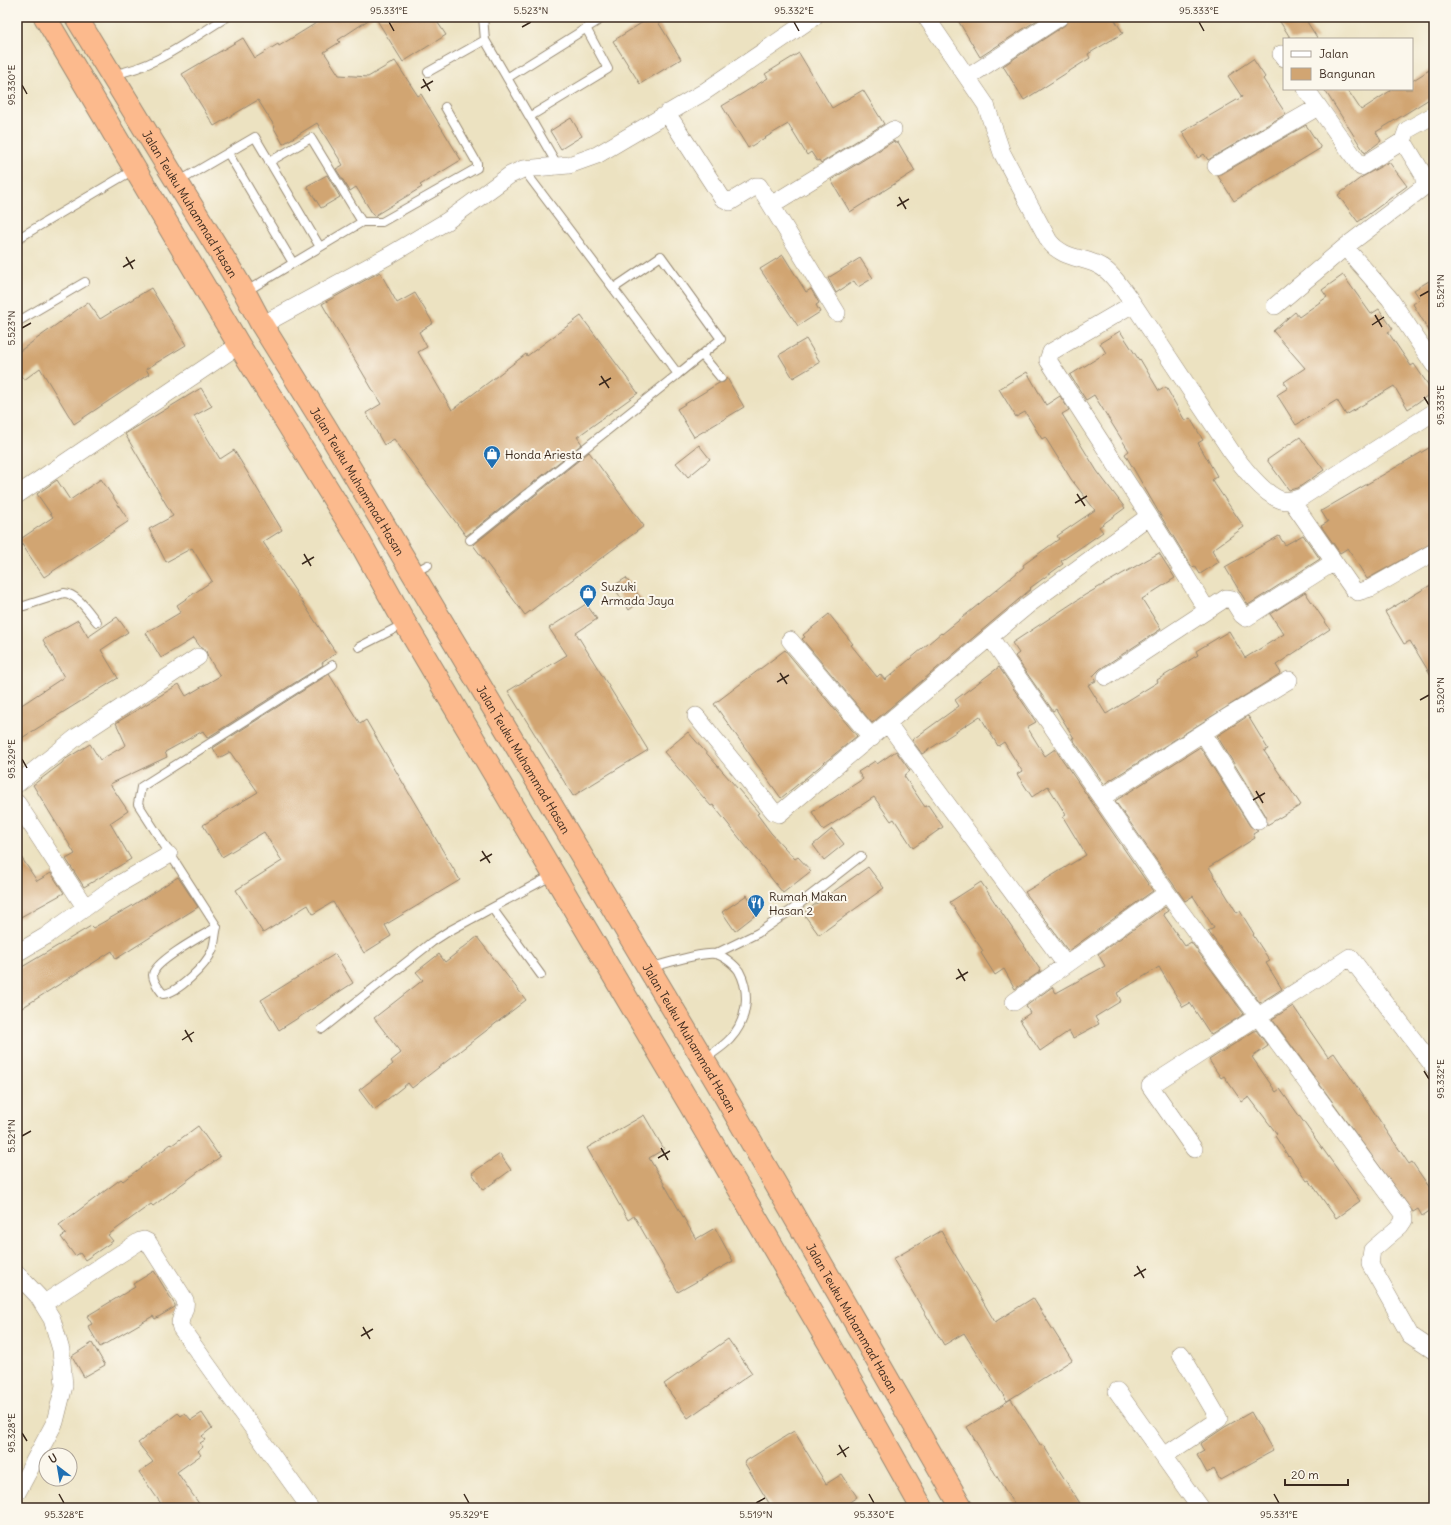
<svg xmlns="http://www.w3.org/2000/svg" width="1451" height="1525" font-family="Delius,sans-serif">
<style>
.building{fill:#d1a572}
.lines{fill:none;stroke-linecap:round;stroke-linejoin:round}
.lane-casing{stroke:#948670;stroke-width:10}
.street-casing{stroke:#948670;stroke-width:18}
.highway-casing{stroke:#948670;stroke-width:24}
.lane{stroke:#fff;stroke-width:8}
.street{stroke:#fff;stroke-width:17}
.highway{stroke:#fcba8d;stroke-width:22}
.ticks{fill:none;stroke:#3b2a1e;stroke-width:1.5}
.labels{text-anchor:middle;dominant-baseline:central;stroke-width:4;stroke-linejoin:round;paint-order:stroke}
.street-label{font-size:12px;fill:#3b2a1e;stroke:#fbf7ec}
.poi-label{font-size:12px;fill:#3b2a1e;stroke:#fbf7ec;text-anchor:start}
.neatline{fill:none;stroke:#3b2a1e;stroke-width:1.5}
.ticks-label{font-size:10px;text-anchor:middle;fill:#3b2a1e}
</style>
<rect width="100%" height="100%" fill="#fbf7ec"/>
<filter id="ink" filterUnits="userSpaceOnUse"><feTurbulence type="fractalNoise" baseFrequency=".025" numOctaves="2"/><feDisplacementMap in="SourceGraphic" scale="8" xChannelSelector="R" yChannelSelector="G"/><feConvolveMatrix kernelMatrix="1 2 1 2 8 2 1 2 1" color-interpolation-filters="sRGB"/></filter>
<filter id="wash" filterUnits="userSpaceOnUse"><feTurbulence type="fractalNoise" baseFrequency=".012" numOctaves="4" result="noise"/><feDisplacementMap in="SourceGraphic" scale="16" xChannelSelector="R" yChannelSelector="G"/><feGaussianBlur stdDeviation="0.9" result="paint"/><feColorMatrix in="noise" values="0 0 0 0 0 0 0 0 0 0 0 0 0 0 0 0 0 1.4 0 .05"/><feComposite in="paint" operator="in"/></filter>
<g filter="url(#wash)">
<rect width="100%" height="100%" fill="#ece2c1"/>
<g id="blocks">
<path class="building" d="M326 17H373L338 40 340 42 324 52 339 75 368 77 395 61 418 96 421 94 461 160 420 185 422 187 374 216 356 187 350 191 336 169 343 165 317 123 283 144 274 128 275 127 258 100 214 126 182 74 243 38 255 58 278 44 279 46Z
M375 17H434L446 35 403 62Z
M651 17H655L681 59 640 84 613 41Z
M956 17H1042L980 57Z
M1070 17H1113L1123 33 1088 54 1090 58 1024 100 1003 66 1065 25Z
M1277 17H1304L1318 39H1291Z
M799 53 832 108 863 90 884 124 821 163 819 160 817 161 811 152 807 155 788 124 748 148 722 106 768 78 765 74Z
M1253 59 1265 77 1263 79 1286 114 1208 160 1204 154 1198 158 1182 132 1242 97 1228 76Z
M1434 67V96L1376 132 1381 141 1365 153 1324 89H1347L1361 110 1393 89H1412V81Z
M571 118 582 136 561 149 550 131Z
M1306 125 1321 148 1234 201 1218 176Z
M894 141 895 143 898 142 915 171 850 212 831 180Z
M1389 162 1407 186 1358 222 1338 195 1362 177Z
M327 175 340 197 321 208 307 186Z
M783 255 806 292 811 289 819 303 816 305 820 312 798 326 760 269Z
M860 258 873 278 858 287 854 281 836 293 828 278Z
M380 272 397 303 415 293 433 323 419 332 427 347 418 352 452 410 526 354 527 356 581 316 638 393 577 437 582 444 466 536 394 439 384 445 366 413 381 404 322 304Z
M1343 275 1371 314 1379 309 1393 329 1388 332 1411 366 1414 364 1433 392 1408 409 1394 386 1346 415 1337 400 1296 425 1277 395 1288 388 1284 382 1305 368 1273 331 1295 312 1299 317 1327 297 1322 290Z
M1434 278V339L1413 304 1420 299 1414 290Z
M151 288 186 345 146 369 149 374 74 424 40 368 24 380 17 370V353L88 302 100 319Z
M1120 331 1139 360 1140 359 1159 391 1166 387 1185 421 1190 418 1203 440 1198 443 1217 476 1212 480 1244 527 1212 550 1219 562 1200 574 1195 566 1192 567 1162 518 1125 454 1129 451 1094 395 1086 400 1070 375 1106 353 1100 343Z
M806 339 820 362 793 378 779 355Z
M1027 372 1046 405 1060 396 1069 410 1062 414 1097 471 1125 508 1099 527 1103 532 1061 561 1063 564 1030 588 1031 589 872 723 802 639 805 637 803 635 829 614 853 644 851 645 877 677 880 674 885 680 941 633 942 634 973 609 1024 567 1023 565 1059 539 1057 536 1095 510 1071 479 1045 437 1042 439 1025 412 1016 417 999 389Z
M727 378 744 407 694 437 677 409 719 383 724 382Z
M201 388 212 406 194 416 220 459 234 450 282 530 263 542 336 653 322 663 323 665 207 738 203 731 165 752 167 757 110 784 128 811 110 823 131 859 84 887 66 859 75 854 33 785 62 763 64 760 90 744 100 760 126 745 116 723 179 684 186 696 220 676 208 657 206 651 201 648 194 638 161 658 146 633 181 612 177 605 212 581 192 548 166 562 149 529 173 516 125 434Z
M1300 437 1324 470 1298 488 1289 490 1267 460Z
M699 445 710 459 688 477 676 463Z
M1434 445V542L1367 579 1348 548 1340 553 1321 526 1328 522 1321 511Z
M589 452 644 526 525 615 473 545Z
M101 479 129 521 44 577 19 540 53 517 37 494 57 480 70 500Z
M1303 535 1320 559 1248 605 1225 567 1279 536 1285 545Z
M1159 553 1175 578 1142 599 1161 629 1100 669 1093 676 1096 681 1088 685 1106 714 1158 682 1157 680 1198 655 1196 651 1229 631 1245 658 1284 634 1270 614 1305 592 1330 629 1276 665 1281 673 1104 784 1072 738H1074L1056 709 1053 711 1015 656 1019 653 1012 643 1085 595Z
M626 578 642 600 629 610 613 586Z
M1434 583V680L1410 641 1404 644 1385 612Z
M586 604 597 619 576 633 648 750 573 796 508 691 567 655 549 628Z
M117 617 128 632 101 650 118 678 17 741V708L64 677 43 640 78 620 88 637Z
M785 650 857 736 781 798 714 704Z
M999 667 1036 722 1027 727 1045 756 1055 749 1153 891 1068 951 1025 892 1086 855 1063 817 1066 815 1048 786 1032 797 1017 774 1022 771 1004 742 998 746 980 716 922 754 912 740 959 706 955 700Z
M329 674 360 724 366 720 460 880 385 925 391 936 364 953 333 902 313 914 308 905 263 933 236 890 282 861 264 832 222 857 203 825 258 792 230 752 219 758 213 748Z
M1248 716 1268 749 1264 751 1301 805 1267 825 1266 816 1217 736Z
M688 732 759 813 757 814 771 833 795 859 798 857 811 871 783 893 713 805 711 806 664 752Z
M1200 747 1250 826 1258 831 1253 834 1255 838 1209 867 1237 913 1240 911 1254 934 1253 935 1270 961 1266 963 1282 989 1260 1003 1208 931 1214 928 1193 896 1185 901 1115 801Z
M896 751 910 771 904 776 925 807 928 805 943 827 913 848 894 819 891 821 874 797 823 830 812 812 863 779 858 772 875 761 877 764Z
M832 829 844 844 824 860 813 845Z
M17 851 37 881 51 873 64 893 17 919Z
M868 867 884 888 819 935 803 913Z
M178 877 198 907 116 959 112 951 17 1011V970L91 926 93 928 130 907Z
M981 882 1041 971 1015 989 1004 969 995 975 981 953 983 951 950 902Z
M747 895 758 913 735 931 722 912Z
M1165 907 1168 911 1163 914 1185 946 1191 942 1244 1014 1211 1035 1190 1003 1183 1007 1159 967 1117 993 1121 1001 1095 1017 1099 1024 1073 1038 1069 1031 1040 1051 1020 1020 1030 1013 1026 1006 1052 987 1056 993 1105 966 1098 954Z
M477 937 526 1000 412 1088 408 1083 374 1110 359 1090 393 1064 391 1061 401 1053 374 1018 423 980 416 972 439 954 445 962Z
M335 954 353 983 279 1030 261 1000Z
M1293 1006 1328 1057 1334 1053 1409 1164 1412 1162 1434 1194V1208L1422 1216 1418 1209 1413 1212 1272 1019Z
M1256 1030 1268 1046 1252 1057 1276 1092 1280 1089 1360 1201 1336 1218 1309 1180 1307 1181 1289 1155 1288 1156 1275 1136 1277 1134 1249 1097 1242 1102 1224 1076 1221 1078 1209 1060Z
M644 1115 664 1149 649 1158 696 1239 715 1228 733 1261 678 1292 634 1216 628 1220 587 1148Z
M198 1126 220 1157 202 1170V1169L153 1206 151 1204 108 1235 113 1241 85 1260 80 1253 75 1256 61 1237 66 1234 59 1225 121 1179 123 1181 171 1144 172 1145Z
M500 1154 511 1170 483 1190 472 1173Z
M941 1231 995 1322 1033 1298 1072 1360 1007 1401 964 1333 944 1345 893 1259Z
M154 1271 175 1305V1307L155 1319 153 1316 100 1347 88 1326 92 1324 87 1316 135 1287 133 1284Z
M728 1339 752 1373 688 1418 664 1384Z
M92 1343 105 1365 84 1377 72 1356Z
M1011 1399 1041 1446 1043 1445 1083 1508H1016L967 1427Z
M1251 1412 1273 1451 1220 1480 1214 1469 1207 1473 1197 1455 1204 1451 1200 1444 1225 1427Z
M178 1413 181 1416 185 1413 191 1420 202 1413 212 1428 202 1436 205 1440 200 1443 203 1447 198 1451 201 1455 177 1472 202 1508H164L139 1472 153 1462 138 1443Z
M794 1431 826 1484 842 1474 857 1497 841 1508H772L744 1462Z"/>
</g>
</g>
<g filter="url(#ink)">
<use href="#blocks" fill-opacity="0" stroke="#948670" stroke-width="1"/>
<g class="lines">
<defs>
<path id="lane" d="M483 17 485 40
M428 72 485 40 558 166
M114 74C157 67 190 39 227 17
M507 78 604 17
M529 117 608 69 586 28
M228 153 293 263
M524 170 678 374 721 339 661 256 614 288
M178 182 255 137 320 247
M362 222H382L477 168V163L445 107
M17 239 135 169
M245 292 362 222 311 138 269 162
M17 322 85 282
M702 355 721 378
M470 540 678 374
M413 573 428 565
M17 605 24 606 64 593C78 594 89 613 97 622
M359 647 404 624
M492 908 541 975
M217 927C205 934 153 962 153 975 153 982 159 989 163 994 178 993 206 965 212 951 215 944 215 934 217 927L138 804 141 787 333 665
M715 954 758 933 793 909 861 856
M649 968C664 964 701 952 715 954 723 955 735 965 739 971 751 993 747 1021 730 1039 723 1047 712 1053 704 1060
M322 1029 432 942 449 931 553 875"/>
<path id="street" d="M926 17 986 105 1002 153 1049 241C1065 262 1089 255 1107 271 1122 284 1140 315 1152 332 1178 372 1205 412 1231 451 1242 466 1263 494 1281 500 1288 502 1295 499 1302 497L1434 412
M1281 54 1284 58
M968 77 1060 17
M1306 89 1361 167 1403 141 1407 130 1434 115
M667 113 722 198 730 202 756 186H759L771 205 893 130
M1216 166 1318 107
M771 205 837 313
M1345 247 1390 299 1434 365
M1133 304 1051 352 1048 360 1149 516 1207 610
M1275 306 1345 247 1425 186 1423 174 1403 141
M262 325 390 255 447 221 510 175 523 169 569 165 597 155 704 92 814 17
M17 495 239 345
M1291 500 1353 589 1358 592 1371 588 1434 552
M990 637 1167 893 1403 1213 1404 1220 1400 1226 1372 1250 1370 1264 1410 1335 1434 1351
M790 640 872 738
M1106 677 1226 598 1232 599 1242 615 1246 618 1334 562
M696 716 774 812 779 814 1028 605 1149 516
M888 724 1066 965
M1203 733 1258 821
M17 784 78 736 198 657
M1101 798 1231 715 1289 680
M17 803 85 907
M17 953 46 936 114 887 169 855
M1014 1002 1167 893
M1194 1149 1150 1086 1350 957 1434 1067
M17 1274 38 1296 52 1319 61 1350 64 1386 55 1422 17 1493
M43 1304 140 1241 144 1240 148 1242 185 1300C188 1311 177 1318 181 1328L310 1508
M1117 1391 1200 1508
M1164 1456 1219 1419 1181 1354"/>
<g id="highway">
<path d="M45 17 239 345 356 535 405 623 690 1105 840 1362 922 1508"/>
<path id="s1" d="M76 17 245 293 262 325 325 426 722 1091 962 1508"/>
</g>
</defs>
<use href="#lane" class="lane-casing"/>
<use href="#street" class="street-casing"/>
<use href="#highway" class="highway-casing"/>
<use href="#lane" class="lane"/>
<use href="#street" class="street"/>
<use href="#highway" class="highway"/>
</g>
</g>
<path class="ticks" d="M389 22 394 31M794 22 799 31M1199 22 1204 31M522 27 531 22M423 79 430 91M22 85 27 94M421 88 433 81M899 197 906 209M897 206 909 199M126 257 133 269M123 267 135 260M1420 296 1429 291M1375 315 1382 327M1372 325 1384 317M22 328 31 323M601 376 609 388M599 385 611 378M1424 397 1429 405M1077 494 1085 506M1075 503 1087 496M304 554 311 566M302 564 314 557M780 673 787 684M777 682 789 675M1420 700 1429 695M22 759 27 768M1256 791 1263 803M1253 800 1265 793M482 851 490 863M480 861 492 854M958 969 965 981M956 979 968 972M185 1030 192 1042M182 1040 194 1032M1424 1071 1429 1079M22 1136 31 1131M661 1148 668 1160M658 1158 670 1151M1137 1266 1144 1278M1134 1276 1146 1269M363 1327 370 1339M361 1336 373 1329M22 1433 27 1441M839 1445 846 1457M837 1455 849 1447M59 1494 64 1503M464 1494 469 1503M869 1494 874 1503M1274 1494 1279 1503M756 1503 765 1498"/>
<defs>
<symbol id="shop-pin" viewBox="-11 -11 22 30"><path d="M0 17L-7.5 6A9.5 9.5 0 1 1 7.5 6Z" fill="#1f6fb2" stroke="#fbf7ec"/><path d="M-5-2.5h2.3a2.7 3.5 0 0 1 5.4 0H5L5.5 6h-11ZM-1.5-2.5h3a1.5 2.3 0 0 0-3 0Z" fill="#fff"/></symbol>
<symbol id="restaurant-pin" viewBox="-11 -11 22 30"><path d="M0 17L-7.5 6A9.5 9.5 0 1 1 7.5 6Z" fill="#1f6fb2" stroke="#fbf7ec"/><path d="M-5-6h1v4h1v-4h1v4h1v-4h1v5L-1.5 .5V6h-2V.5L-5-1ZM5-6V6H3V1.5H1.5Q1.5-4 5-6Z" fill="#fff"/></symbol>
</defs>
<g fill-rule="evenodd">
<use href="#shop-pin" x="482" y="444" width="20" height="27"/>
<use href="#shop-pin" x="578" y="583" width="20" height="27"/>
<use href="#restaurant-pin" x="746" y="893" width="20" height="27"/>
</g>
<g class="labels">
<g class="street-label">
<text stroke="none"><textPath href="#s1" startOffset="219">Jalan Teuku Muhammad Hasan</textPath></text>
<text stroke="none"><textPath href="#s1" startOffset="543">Jalan Teuku Muhammad Hasan</textPath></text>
<text stroke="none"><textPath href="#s1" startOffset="867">Jalan Teuku Muhammad Hasan</textPath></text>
<text stroke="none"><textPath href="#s1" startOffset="1191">Jalan Teuku Muhammad Hasan</textPath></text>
<text stroke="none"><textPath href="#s1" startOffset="1515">Jalan Teuku Muhammad Hasan</textPath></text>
</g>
<g class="poi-label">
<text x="505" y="454">Honda Ariesta</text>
<text x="601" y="586">Suzuki<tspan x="601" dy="14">Armada Jaya</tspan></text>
<text x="769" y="896">Rumah Makan<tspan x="769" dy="14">Hasan 2</tspan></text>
</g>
</g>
<rect width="1451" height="1525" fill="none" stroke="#fbf7ec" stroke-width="44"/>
<rect x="1283" y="38" width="130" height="52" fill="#fbf7ec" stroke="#aea59a"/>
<rect x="1291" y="51" width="20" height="6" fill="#ffffff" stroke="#aea59a"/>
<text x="1319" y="58" font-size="12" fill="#3b2a1e">Jalan</text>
<rect x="1291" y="68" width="20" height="12" fill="#d1a572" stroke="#aea59a"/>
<text x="1319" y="78" font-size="12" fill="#3b2a1e">Bangunan</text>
<g transform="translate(58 1467) rotate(329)"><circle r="19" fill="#fbf7ec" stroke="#aea59a"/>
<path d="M0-3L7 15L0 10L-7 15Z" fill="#1f6fb2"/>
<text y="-6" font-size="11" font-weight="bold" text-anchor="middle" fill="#3b2a1e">U</text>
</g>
<path d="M1285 1479v6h63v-6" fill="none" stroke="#3b2a1e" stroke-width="2"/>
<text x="1291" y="1479" font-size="12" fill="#3b2a1e" stroke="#fbf7ec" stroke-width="3" paint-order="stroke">20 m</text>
<rect x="22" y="22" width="1407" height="1481" class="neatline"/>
<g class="ticks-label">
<text x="389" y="14">95.331°E</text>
<text x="531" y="14">5.523°N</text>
<text x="794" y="14">95.332°E</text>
<text x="1199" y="14">95.333°E</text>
<text transform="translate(11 85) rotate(-90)" y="4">95.330°E</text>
<text transform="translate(1440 291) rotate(-90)" y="4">5.521°N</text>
<text transform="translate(11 328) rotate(-90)" y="4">5.523°N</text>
<text transform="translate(1440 405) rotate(-90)" y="4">95.333°E</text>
<text transform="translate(1440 695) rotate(-90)" y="4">5.520°N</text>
<text transform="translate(11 759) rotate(-90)" y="4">95.329°E</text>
<text transform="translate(1440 1079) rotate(-90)" y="4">95.332°E</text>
<text transform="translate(11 1136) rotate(-90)" y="4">5.521°N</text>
<text transform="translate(11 1433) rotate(-90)" y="4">95.328°E</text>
<text x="64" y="1518">95.328°E</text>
<text x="469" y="1518">95.329°E</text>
<text x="756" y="1518">5.519°N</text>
<text x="874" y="1518">95.330°E</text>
<text x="1279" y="1518">95.331°E</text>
</g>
</svg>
